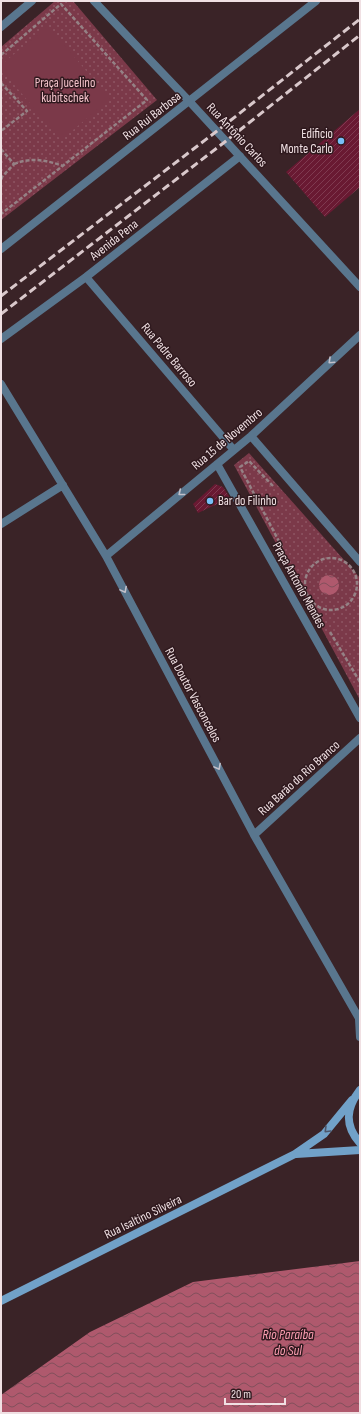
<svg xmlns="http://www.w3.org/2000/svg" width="361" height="1414" font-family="'Sofia Sans Condensed',sans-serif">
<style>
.grass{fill:url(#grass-dots)}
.pitch{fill:#7b3949}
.water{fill:url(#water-waves)}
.building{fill:url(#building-hatch)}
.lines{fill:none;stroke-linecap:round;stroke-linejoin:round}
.path{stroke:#958185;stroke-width:2.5;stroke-dasharray:4 2;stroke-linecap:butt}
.street{stroke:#59768e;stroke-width:8}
.secondary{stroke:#71a1c8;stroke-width:8}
.rail{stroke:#d9c8cb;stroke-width:3;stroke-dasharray:8 4;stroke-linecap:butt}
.oneway{stroke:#c3c0ca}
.oneway2{stroke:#4d566a}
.poi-dot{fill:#78bff7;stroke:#2f191e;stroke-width:1.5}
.labels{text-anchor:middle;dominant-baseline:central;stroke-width:3;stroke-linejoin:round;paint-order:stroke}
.park-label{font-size:13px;fill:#f3c2ca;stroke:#2f191e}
.street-label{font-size:13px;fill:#f0e0e3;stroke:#2f191e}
.poi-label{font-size:13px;fill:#f0e0e3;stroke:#2f191e;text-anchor:end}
.water-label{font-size:14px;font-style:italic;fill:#fd9eb2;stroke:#2f191e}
</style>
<defs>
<pattern id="grass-dots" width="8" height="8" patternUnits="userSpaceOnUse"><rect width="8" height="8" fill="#7b3949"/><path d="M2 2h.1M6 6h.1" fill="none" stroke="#8e5563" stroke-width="1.8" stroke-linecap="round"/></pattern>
<pattern id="water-waves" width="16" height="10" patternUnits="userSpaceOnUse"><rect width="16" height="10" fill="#af596d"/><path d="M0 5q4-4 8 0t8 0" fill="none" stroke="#814f5b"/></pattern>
<pattern id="building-hatch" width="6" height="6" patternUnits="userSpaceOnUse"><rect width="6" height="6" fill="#691932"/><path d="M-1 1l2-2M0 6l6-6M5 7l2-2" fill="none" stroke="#7f3a50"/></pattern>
</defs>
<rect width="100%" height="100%" fill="#3a2327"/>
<path class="grass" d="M55 1H73L157 100 1 220V47Z
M249 453 360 578V700L234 465Z"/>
<path class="pitch" d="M48 26 110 99 61 140 1 69V65Z"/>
<path class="water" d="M319 585a10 10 0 1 1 20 0a10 10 0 1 1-20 0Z
M360 1261V1413H1V1395L90 1332 193 1282Z"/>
<path class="building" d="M360 109V187L325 217 286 172Z
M215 484 223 487 230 498 198 513 193 504Z"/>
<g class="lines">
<path class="path" d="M1 55 61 4 147 100 1 214
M1 83 27 111 1 131
M1 149 14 164 2 177 1 181
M14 164C31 157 46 160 63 166
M273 486 249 461 240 467 283 549
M305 584a26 26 0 1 1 52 0a26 26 0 1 1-52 0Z
M330 632 360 682"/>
<path class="street" d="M94 1 189 101 360 287
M1 27 32 1
M1 249 316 1
M86 277 233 449
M1 339 86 277 240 156
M1 384 106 556 254 835 360 1020
M251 436 360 562
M217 464 360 718
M1 524 63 485
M106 556 251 436 360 335
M254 835 360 738
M359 1019 360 1037"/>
<path class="secondary" d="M360 1090C346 1108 344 1125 360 1143
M296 1154 360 1150
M1 1301 295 1154 324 1134 352 1100"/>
<path class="rail" d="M1 296 217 131 360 19
M1 314 226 141 360 35"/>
</g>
<defs><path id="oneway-chevron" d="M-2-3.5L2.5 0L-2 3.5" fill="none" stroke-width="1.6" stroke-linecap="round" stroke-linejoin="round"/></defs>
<g class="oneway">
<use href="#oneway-chevron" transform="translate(331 361) rotate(137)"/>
<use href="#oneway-chevron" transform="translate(181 493) rotate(141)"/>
<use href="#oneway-chevron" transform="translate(124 590) rotate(62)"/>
<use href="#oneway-chevron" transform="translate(218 767) rotate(62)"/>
</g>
<use class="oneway2" href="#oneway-chevron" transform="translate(327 1130) rotate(135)"/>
<g class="poi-dot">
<circle cx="341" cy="141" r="4"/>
<circle cx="210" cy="501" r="4"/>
</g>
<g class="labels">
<g class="park-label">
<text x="65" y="83">Praça Jucelino<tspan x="65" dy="15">kubitschek</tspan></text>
</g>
<g class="street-label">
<text transform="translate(152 116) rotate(-38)">Rua Rui Barbosa</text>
<text transform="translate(237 135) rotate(47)">Rua Antônio Carlos</text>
<text transform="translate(114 240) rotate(-38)">Avenida Pena</text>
<text transform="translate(169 355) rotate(50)">Rua Padre Barroso</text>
<text transform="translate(227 439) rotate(-40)">Rua 15 de Novembro</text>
<text transform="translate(299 585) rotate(61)">Praça Antonio Mendes</text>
<text transform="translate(193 695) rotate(62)">Rua Doutor Vasconcelos</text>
<text transform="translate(299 778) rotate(-42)">Rua Barão do Rio Branco</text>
<text transform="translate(143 1217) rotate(-26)">Rua Isaltino Silveira</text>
</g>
<g class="poi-label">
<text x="333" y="134">Edificio<tspan x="333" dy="15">Monte Carlo</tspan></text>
<text x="218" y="501" text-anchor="start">Bar do Filinho</text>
</g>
<g class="water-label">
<text x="288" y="1334">Rio Paraíba<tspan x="288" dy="16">do Sul</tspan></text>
</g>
</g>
<rect width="361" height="1414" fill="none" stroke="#f0e0e3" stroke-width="4"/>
<path d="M225 1398v6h60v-6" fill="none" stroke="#f0e0e3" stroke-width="2"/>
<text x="231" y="1398" font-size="12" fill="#f0e0e3" stroke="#2f191e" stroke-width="3" paint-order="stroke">20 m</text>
</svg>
